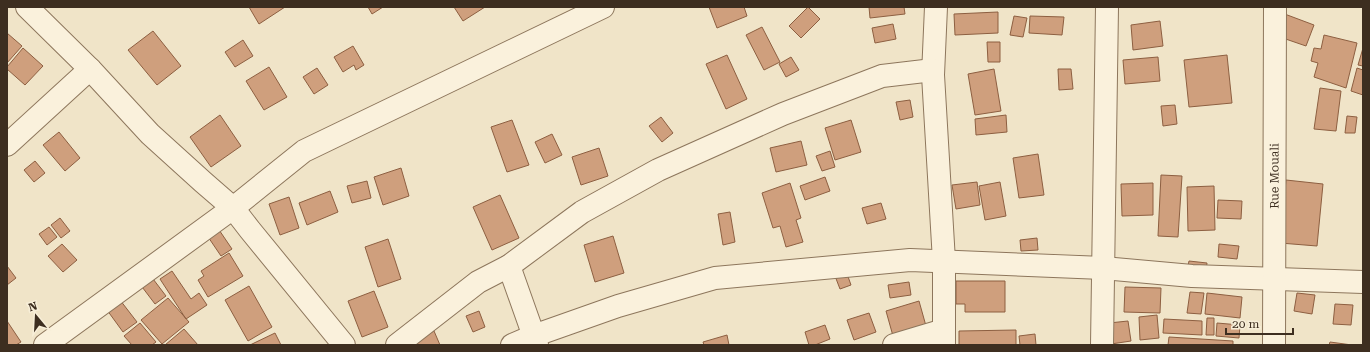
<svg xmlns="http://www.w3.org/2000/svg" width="1370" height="352" font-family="'Roboto Serif',serif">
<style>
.building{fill:#cf9f7d;stroke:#8d5f41}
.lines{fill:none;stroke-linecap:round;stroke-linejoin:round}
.minor-casing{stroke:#8d765c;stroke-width:24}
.minor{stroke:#faf1dc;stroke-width:22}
.labels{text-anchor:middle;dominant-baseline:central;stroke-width:3;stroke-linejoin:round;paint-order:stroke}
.street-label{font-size:12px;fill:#3d2e20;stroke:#f7eed8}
</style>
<rect width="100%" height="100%" fill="#f0e4c8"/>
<path class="building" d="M249 7H285L259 24Z
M368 7H383L372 14Z
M454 7H485L463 21Z
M709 7H744L747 16 717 28Z
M808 7 820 19 801 38 789 26Z
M869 7H904L905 14 870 18Z
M998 12V33L955 35 954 14Z
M1282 13 1314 25 1306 46 1274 35Z
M1014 16 1027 18 1023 37 1010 35Z
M1030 16 1064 17 1062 35 1029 33Z
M1160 21 1163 46 1133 50 1131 25Z
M893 24 896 39 875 43 872 28Z
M762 27 780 62 764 70 746 35Z
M153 31 181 66 157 85 128 50Z
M7 33 22 46 7 63Z
M1324 35 1357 43 1346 88 1314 77 1318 63 1311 61 1314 48 1321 49Z
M243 40 253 56 235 67 225 52Z
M987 42H1000V62H988Z
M353 46 364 65 356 70 354 65 343 72 334 57Z
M23 48 43 66 25 85 7 69V67Z
M1363 48V66L1358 65Z
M727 55 747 99 726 109 706 64Z
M1227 55 1232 103 1189 107 1184 60Z
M791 57 799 70 786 77 779 64Z
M1158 57 1160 81 1125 84 1123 60Z
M269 67 287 97 264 110 246 81Z
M317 68 328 85 314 94 303 77Z
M1357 68 1363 70V95L1351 91Z
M994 69 1001 111 975 115 968 74Z
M1058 69H1071L1073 89 1059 90Z
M1320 88 1341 91 1336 131 1314 129Z
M910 100 913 117 900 120 896 102Z
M1175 105 1177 124 1163 126 1161 106Z
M220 115 241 146 211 167 190 137Z
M1006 115 1007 132 976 135 975 119Z
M1347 116 1357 117 1355 133H1345Z
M661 117 673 133 662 142 649 126Z
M512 120 529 165 507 172 491 127Z
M851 120 861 152 835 160 825 128Z
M59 132 80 158 65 171 43 145Z
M552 134 562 155 545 163 535 142Z
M801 141 807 165 776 172 770 148Z
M599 148 608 176 581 185 572 157Z
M830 151 835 167 822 171 816 156Z
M1038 154 1044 195 1019 198 1013 158Z
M35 161 45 173 34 182 24 170Z
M401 168 409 196 383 205 374 177Z
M1161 175 1182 176 1178 237 1158 236Z
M825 177 830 191 805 200 800 186Z
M1286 180 1323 184 1317 246 1280 243Z
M367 181 371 198 352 203 347 186Z
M977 182 980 205 956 209 952 185Z
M1000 182 1006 216 985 220 979 186Z
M790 183 801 218 796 220 803 242 786 247 780 226 773 228 762 193Z
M1153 183V215L1122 216 1121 184Z
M1214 186 1215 230 1188 231 1187 187Z
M330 191 338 212 307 225 299 203Z
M500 195 519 238 492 250 473 207Z
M289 197 299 228 280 235 269 204Z
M1218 200 1242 201 1241 219 1217 218Z
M881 203 886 219 867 224 862 208Z
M730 212 735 242 723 245 718 214Z
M60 218 70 231 61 238 51 225Z
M211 218 232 249 221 256 200 225Z
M49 227 57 237 47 245 39 234Z
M613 236 624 273 595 282 584 245Z
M1037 238 1038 250 1021 251 1020 240Z
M388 239 401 279 378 287 365 247Z
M62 244 77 260 63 272 48 256Z
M1219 244 1239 246 1237 259 1218 257Z
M229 253 243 276 208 297 198 280 204 276 201 271Z
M1189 261 1207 263 1206 272 1187 270Z
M7 266 16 278 7 285Z
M147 271 166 296 155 304 136 279Z
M172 271 191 299 199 293 207 305 186 319 160 279Z
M846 271 851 285 840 289 835 276Z
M956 281H1005V312H965V304H956Z
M909 282 911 295 890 298 888 285Z
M249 286 272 327 248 341 225 300Z
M1125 287 1161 288 1160 313 1124 312Z
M374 291 388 327 362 337 348 301Z
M1190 292 1204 293 1201 314 1187 313Z
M1207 293 1242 297 1240 318 1205 314Z
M1297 293 1315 295 1312 314 1294 311Z
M168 298 189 322 162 344 141 320Z
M120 300 137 322 123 332 107 310Z
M919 301 926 326 893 336 886 311Z
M1335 304 1353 305 1351 325 1333 324Z
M479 311 485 327 473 332 466 316Z
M869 313 876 332 854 340 847 320Z
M1157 315 1159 338 1140 340 1139 317Z
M1207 318H1214V335H1206Z
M1164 319 1202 321V335L1163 333Z
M7 321 21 342 16 345H7Z
M1128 321 1131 341 1111 344 1109 323Z
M140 323 156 342 152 345H132L124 336Z
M1217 323 1240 325 1239 338 1216 336Z
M825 325 830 339 815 345H809L805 332Z
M184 329 198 345H165Z
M1016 330V345H959V331Z
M434 331 440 345H408V343Z
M275 333 281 345H250Z
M1035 334 1036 345H1020L1019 336Z
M727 335 729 345H704L703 342Z
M1169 337 1233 341V345H1168Z
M1330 342 1352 345H1329Z"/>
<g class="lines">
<defs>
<g id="minor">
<path d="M27 7 90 69 150 134 203 182 233 208 250 230 344 345"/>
<path d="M936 7 933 75 944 261V345"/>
<path d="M7 145 90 69"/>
<path d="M509 266 537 345"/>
<path d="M45 345 233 208 304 151 603 7"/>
<path d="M397 345 478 282 509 266 582 212 658 170 783 114 882 76 933 70"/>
<path d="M512 345 533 336 618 306 715 278 910 260 1103 268 1192 276 1363 282"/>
<path d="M894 345 944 330"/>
<path d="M1102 345 1107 7"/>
<path id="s1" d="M1274 345 1275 7"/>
</g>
</defs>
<use href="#minor" class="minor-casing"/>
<use href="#minor" class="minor"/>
</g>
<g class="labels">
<g class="street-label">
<text stroke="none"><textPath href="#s1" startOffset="169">Rue Mouali</textPath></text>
</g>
</g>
<rect width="1370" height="352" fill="none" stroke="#3d2e20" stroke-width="16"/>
<g transform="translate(36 316) rotate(342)" stroke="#f7eed8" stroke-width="3" paint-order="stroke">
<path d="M0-3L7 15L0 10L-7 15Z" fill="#3d2e20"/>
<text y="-6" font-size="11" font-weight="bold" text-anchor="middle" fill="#3d2e20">N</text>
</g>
<path d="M1226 328v6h67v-6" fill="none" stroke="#3d2e20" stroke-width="2"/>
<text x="1232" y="328" font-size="12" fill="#3d2e20" stroke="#f7eed8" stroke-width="3" paint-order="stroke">20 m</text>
</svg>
